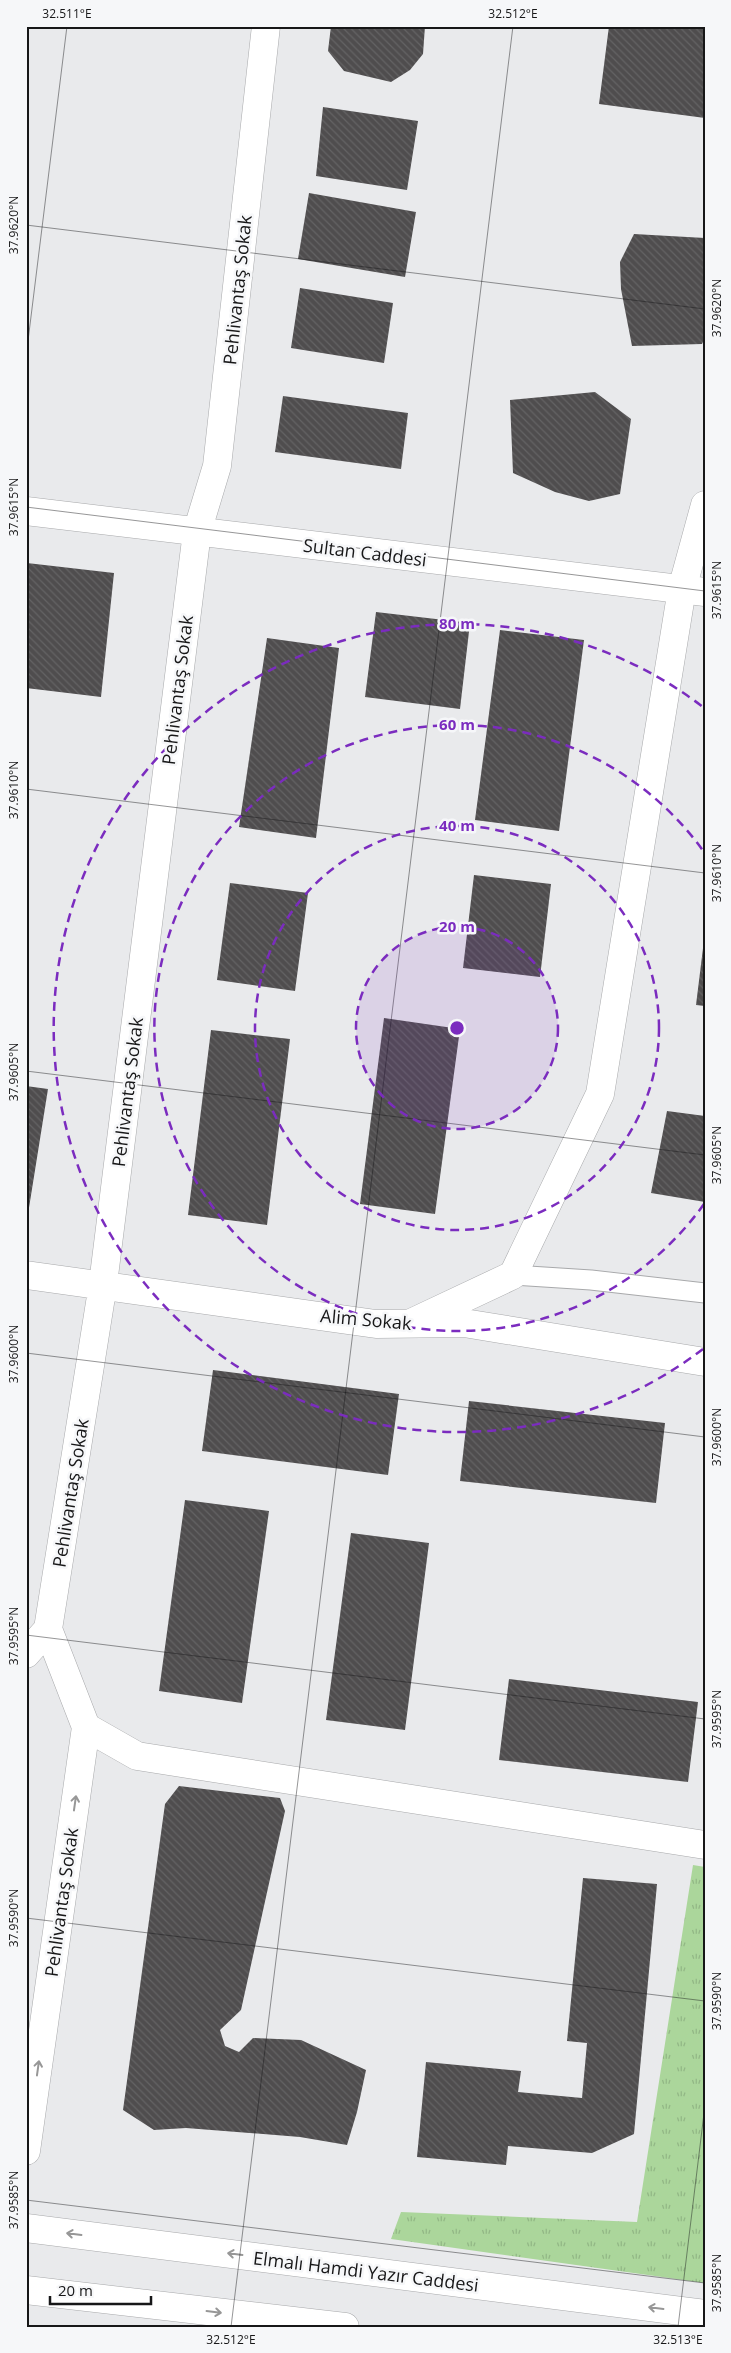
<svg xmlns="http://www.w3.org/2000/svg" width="731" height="2353" font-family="'Open Sans',sans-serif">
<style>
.grass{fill:url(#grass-tufts)}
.building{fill:url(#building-back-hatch)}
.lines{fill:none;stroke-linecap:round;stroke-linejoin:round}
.lane-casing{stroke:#a8a9ab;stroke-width:21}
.street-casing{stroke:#a8a9ab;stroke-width:29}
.secondary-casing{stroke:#a8a9ab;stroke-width:29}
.lane{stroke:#fff;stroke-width:19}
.street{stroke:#fff;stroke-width:28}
.secondary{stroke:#fff;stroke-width:28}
.oneway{stroke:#979797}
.ticks{fill:none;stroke:#171718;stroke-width:1;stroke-opacity:0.45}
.ring{fill:none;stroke:#7b2cbf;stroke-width:2.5;stroke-dasharray:9 6}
.labels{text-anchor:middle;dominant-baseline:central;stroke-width:5;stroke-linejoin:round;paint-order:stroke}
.street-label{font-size:18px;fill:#171718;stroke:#f6f7f9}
.centre{fill:#7b2cbf;stroke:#f6f7f9;stroke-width:2.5}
.ring-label{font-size:15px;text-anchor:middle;font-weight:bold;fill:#7b2cbf;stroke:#f6f7f9;stroke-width:5;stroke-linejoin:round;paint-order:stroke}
.neatline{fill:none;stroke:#171718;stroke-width:2}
.ticks-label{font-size:12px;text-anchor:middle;fill:#171718}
</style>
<defs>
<pattern id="grass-tufts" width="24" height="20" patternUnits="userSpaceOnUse" patternTransform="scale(1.25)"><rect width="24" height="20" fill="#abd69b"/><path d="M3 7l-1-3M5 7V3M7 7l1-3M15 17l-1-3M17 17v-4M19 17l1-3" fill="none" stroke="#92b785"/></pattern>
<pattern id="building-back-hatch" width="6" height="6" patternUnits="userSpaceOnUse" patternTransform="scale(1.25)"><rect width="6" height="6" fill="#4f4d4e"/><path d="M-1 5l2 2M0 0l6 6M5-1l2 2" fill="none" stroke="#646364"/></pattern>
</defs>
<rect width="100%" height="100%" fill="#e9eaec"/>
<path class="grass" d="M693 1865 705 1867V2283L391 2239 401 2212 637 2222Z"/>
<path class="building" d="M331 26H425L423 54 410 70 391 82 344 71 328 51Z
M609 26H705V118L599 104Z
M323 107 418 121 407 190 316 176Z
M309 193 416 212 405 277 298 259Z
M634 234 705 238V338L702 344 632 346 621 289 620 262Z
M300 288 393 303 384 363 291 348Z
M595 392 631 419 620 494 589 501 555 492 513 473 510 400Z
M283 396 408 413 401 469 275 452Z
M27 563 114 573 101 697 26 688Z
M376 612 470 623 460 709 365 697Z
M500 630 584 640 559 831 475 820Z
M267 638 339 648 316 838 239 827Z
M474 875 551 884 540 977 463 968Z
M230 883 308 893 295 991 217 980Z
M704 940H705V1006L696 1005Z
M384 1018 460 1029 435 1214 360 1204Z
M211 1030 290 1039 267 1225 188 1215Z
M26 1086 48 1089 28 1214H26Z
M667 1111 705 1116V1202L651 1193Z
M213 1370 399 1394 388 1475 202 1451Z
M469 1401 665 1423 656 1503 460 1481Z
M185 1500 269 1511 242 1703 159 1691Z
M351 1533 429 1543 405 1730 326 1720Z
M509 1679 698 1702 688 1782 499 1760Z
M179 1786 280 1798 285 1811 241 2010 220 2030 225 2046 239 2052 253 2038 301 2040 366 2070 357 2112 347 2145 300 2137 186 2128 154 2130 123 2110 165 1804Z
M583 1878 657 1884 634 2134 592 2153 508 2146 506 2165 417 2157 426 2062 521 2071 518 2092 582 2098 587 2043 567 2041Z"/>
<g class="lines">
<defs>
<path id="lane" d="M513 1275 591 1280 705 1293"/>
<path id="street" d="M26 1275 376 1324 464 1323 705 1362
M411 1323 513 1275 600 1094 682 589 705 505
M26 1654 48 1629
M86 1727 137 1756 705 1845
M26 2151 86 1727 48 1629 103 1284 197 532 217 466 266 26"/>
<path id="secondary" d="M26 511 705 592
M26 2228 705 2314
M26 2290 345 2327"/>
</defs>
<use href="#lane" class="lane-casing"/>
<use href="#street" class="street-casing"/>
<use href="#secondary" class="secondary-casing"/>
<use href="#lane" class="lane"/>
<use href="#street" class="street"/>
<use href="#secondary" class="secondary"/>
</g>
<defs><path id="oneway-shaft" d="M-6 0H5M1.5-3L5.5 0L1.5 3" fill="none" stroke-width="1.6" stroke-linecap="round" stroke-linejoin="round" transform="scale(1.25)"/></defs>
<g class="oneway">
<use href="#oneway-shaft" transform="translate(75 1803) rotate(-82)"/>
<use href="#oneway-shaft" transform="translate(38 2068) rotate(-82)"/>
<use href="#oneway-shaft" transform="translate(74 2234) rotate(-173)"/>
<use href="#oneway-shaft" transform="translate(235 2254) rotate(-173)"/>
<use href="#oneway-shaft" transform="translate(656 2308) rotate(-173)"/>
<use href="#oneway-shaft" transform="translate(214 2312) rotate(7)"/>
</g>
<path class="ticks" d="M702 26 705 27M26 225 705 309M26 357 67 26M26 507 705 591M26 789 705 873M26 1071 705 1155M26 1353 705 1437M26 1635 705 1719M26 1918 705 2001M26 2200 705 2283M231 2327 513 26M678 2327 705 2105"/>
<circle cx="457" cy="1028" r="101" fill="#7b2cbf" fill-opacity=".12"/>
<g class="ring">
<circle cx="457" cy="1028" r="101"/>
<circle cx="457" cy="1028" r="202"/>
<path d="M704 1204A303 303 0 1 1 704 852"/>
<path d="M703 1349A404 404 0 1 1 703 707"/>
</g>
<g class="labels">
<g class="street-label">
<text transform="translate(237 290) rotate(-84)">Pehlivantaş Sokak</text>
<text transform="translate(365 552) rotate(7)">Sultan Caddesi</text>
<text transform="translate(177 690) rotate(-83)">Pehlivantaş Sokak</text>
<text transform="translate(127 1092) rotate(-83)">Pehlivantaş Sokak</text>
<text transform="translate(366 1319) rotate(5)">Alim Sokak</text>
<text transform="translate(70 1493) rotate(-81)">Pehlivantaş Sokak</text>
<text transform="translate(61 1902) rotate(-82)">Pehlivantaş Sokak</text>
<text transform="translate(366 2271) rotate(7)">Elmalı Hamdi Yazır Caddesi</text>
</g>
</g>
<circle cx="457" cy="1028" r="8" class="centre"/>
<g class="ring-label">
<text x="457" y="629">80 m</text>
<text x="457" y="730">60 m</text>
<text x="457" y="831">40 m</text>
<text x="457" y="932">20 m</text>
</g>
<rect width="731" height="2353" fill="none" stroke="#f6f7f9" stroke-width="55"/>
<path d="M50 2296v8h101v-8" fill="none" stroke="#171718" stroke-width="2.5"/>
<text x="58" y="2296" font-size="15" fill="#171718" stroke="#f6f7f9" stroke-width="4" paint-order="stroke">20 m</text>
<rect x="28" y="28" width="676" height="2298" class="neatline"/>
<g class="ticks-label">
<text x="67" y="18">32.511°E</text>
<text x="513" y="18">32.512°E</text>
<text transform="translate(14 225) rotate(-90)" y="4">37.9620°N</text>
<text transform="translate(717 308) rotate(-90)" y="4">37.9620°N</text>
<text transform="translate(14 507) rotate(-90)" y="4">37.9615°N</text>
<text transform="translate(717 590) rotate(-90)" y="4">37.9615°N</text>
<text transform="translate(14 790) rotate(-90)" y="4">37.9610°N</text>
<text transform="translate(717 873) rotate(-90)" y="4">37.9610°N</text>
<text transform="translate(14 1072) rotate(-90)" y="4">37.9605°N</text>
<text transform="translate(717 1155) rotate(-90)" y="4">37.9605°N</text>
<text transform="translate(14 1354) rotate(-90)" y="4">37.9600°N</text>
<text transform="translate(717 1437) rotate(-90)" y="4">37.9600°N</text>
<text transform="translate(14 1636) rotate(-90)" y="4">37.9595°N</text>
<text transform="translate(717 1719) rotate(-90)" y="4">37.9595°N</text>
<text transform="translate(14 1918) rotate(-90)" y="4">37.9590°N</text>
<text transform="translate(717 2001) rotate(-90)" y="4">37.9590°N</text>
<text transform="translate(14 2200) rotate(-90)" y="4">37.9585°N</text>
<text transform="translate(717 2283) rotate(-90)" y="4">37.9585°N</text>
<text x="231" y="2344">32.512°E</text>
<text x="678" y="2344">32.513°E</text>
</g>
</svg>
